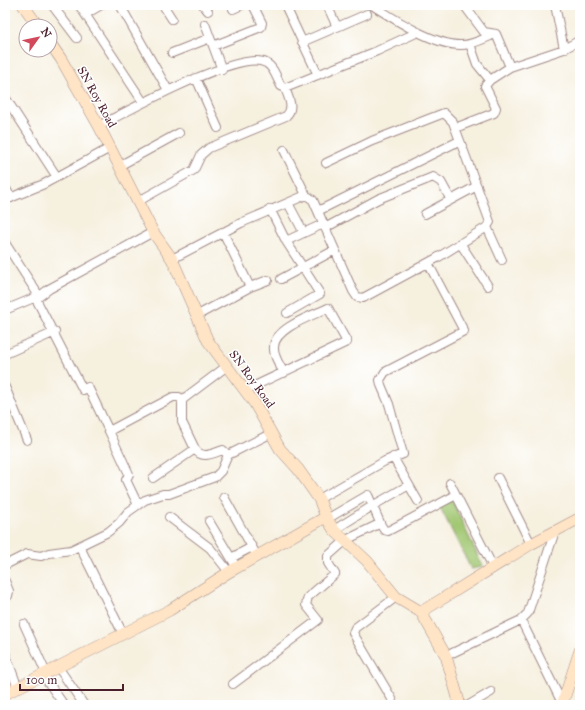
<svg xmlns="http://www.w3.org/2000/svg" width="585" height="710" font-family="'IM FELL Great Primer',serif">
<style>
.green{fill:#a1c772;stroke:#76734e}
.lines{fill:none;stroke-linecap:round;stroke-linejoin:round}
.street-casing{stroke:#a08885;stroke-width:10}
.secondary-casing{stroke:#a08885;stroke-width:12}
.street{stroke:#fff;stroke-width:8}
.secondary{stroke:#ffe4c6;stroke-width:11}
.labels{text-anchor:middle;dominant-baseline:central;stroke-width:3;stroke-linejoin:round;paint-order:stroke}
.street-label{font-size:12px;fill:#4a1f2b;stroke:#fff}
</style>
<rect width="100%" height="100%" fill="#fff"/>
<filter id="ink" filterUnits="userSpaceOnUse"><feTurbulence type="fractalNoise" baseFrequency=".025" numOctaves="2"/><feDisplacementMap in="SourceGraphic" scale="8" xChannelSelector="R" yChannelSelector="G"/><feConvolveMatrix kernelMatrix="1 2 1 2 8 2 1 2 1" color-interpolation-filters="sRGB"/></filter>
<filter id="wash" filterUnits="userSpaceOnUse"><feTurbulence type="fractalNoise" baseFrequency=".012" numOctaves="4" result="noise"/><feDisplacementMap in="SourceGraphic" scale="16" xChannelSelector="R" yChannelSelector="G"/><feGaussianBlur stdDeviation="0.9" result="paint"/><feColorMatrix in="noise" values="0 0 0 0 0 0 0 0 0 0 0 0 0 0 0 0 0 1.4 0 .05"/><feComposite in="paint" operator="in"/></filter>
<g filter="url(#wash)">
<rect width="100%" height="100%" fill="#f6f0df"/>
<path class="green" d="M452 500 483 567 471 569 439 505Z"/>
</g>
<g filter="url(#ink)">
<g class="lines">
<defs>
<path id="street" d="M52 5 77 38
M79 5 143 102
M120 5 168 90
M163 5 172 19
M203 5 208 11
M285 5 318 75
M372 5C394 19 435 46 462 45 473 45 485 38 495 34
M464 5 484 32 496 34 510 67 564 49 580 40
M555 5 564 49
M233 9 242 5
M86 14 101 5
M205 24 222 70
M337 27 367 14
M302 42 337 27 327 5
M470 44 477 64 490 80
M213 46 261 27 262 23 253 5
M172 53 210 38
M196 78 218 128
M5 97 57 177
M99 126C125 112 242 48 266 63 274 67 277 79 281 86L285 88 377 51 418 32
M455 128 494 113 496 108 485 86 490 80 510 67
M284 150 306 195
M119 166 179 133
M5 187 11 198
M5 200 44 184 110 148
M137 202 194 170 201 155 209 148 286 116C295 108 288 97 285 88
M288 203 304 233
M270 209 286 241 320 294 287 313
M318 211 459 141
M425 214 477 186
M487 227 502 260
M325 228 378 199 433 177 441 182 451 200
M153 232 49 289 36 299 83 390 88 387 109 431 173 397H179L182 400V422L195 449 153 478
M223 232 250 287
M286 241 323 224
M5 243 39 296
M460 243 488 286
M172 259 241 223 306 195 313 200 353 291 357 297 363 298 437 258 487 227 490 222 453 122 444 113 372 141 326 163
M281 279 335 250
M5 310 41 295
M196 316 250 287 268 280
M5 354 55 332
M5 387 27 440
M246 390 347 342 328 308C314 315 274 328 274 347 273 356 280 365 284 373
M182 400 227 366
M109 431 129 474 126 480 138 505
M195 449C202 460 213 453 223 450L228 455
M393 457 418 501
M498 478 531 544
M450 483 493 567
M224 497 257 556
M319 499 385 461 403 454 389 404 381 385 380 380 385 372 464 331 428 263
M169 517 210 548 229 572
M327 519 368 495 381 525
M209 521 237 568
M334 530 374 505 409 485
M80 547 123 634
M231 558 252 547
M5 565 27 554 41 556 49 553 71 550 108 532 119 523 128 512 145 500 163 494H169L215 477 221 471 228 455 272 433
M5 581 9 591 8 596 5 597
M521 620 562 703
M24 624 46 673
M5 653 18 688
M446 656 521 620 528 613 555 531
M58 667 84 705
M43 675 64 705
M233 684 318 620 306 605 308 597 335 574 328 563V556L346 540 379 524 381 525 384 530 388 531 456 495
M392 699 353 633 355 628 396 597
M469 705 491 692"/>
<path id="secondary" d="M23 5 38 26
M50 43 61 59 99 126 153 232 172 259 208 341 255 404 280 449 298 469 319 499 326 517 334 530 367 561 396 597 421 612 446 656 460 705
M421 612 531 544 580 518
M5 694 170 610 229 572 326 517
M562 705 580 650"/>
</defs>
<use href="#street" class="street-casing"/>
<use href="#secondary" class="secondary-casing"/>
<use href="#street" class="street"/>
<use href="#secondary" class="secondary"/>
</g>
</g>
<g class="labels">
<g class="street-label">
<text transform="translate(97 97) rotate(61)">SN Roy Road</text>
<text transform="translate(252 379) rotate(54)">SN Roy Road</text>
</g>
</g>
<rect width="585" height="710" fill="none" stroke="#fff" stroke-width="20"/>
<g transform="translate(38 38) rotate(57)"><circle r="19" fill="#ffffff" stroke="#b7a5aa"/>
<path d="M0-3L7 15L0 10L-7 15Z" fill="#d1495b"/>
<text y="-6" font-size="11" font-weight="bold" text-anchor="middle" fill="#4a1f2b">N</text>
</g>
<path d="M20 684v6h103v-6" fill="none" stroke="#4a1f2b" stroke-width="2"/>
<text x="26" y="684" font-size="12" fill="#4a1f2b" stroke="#ffffff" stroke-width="3" paint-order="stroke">100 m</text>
</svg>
